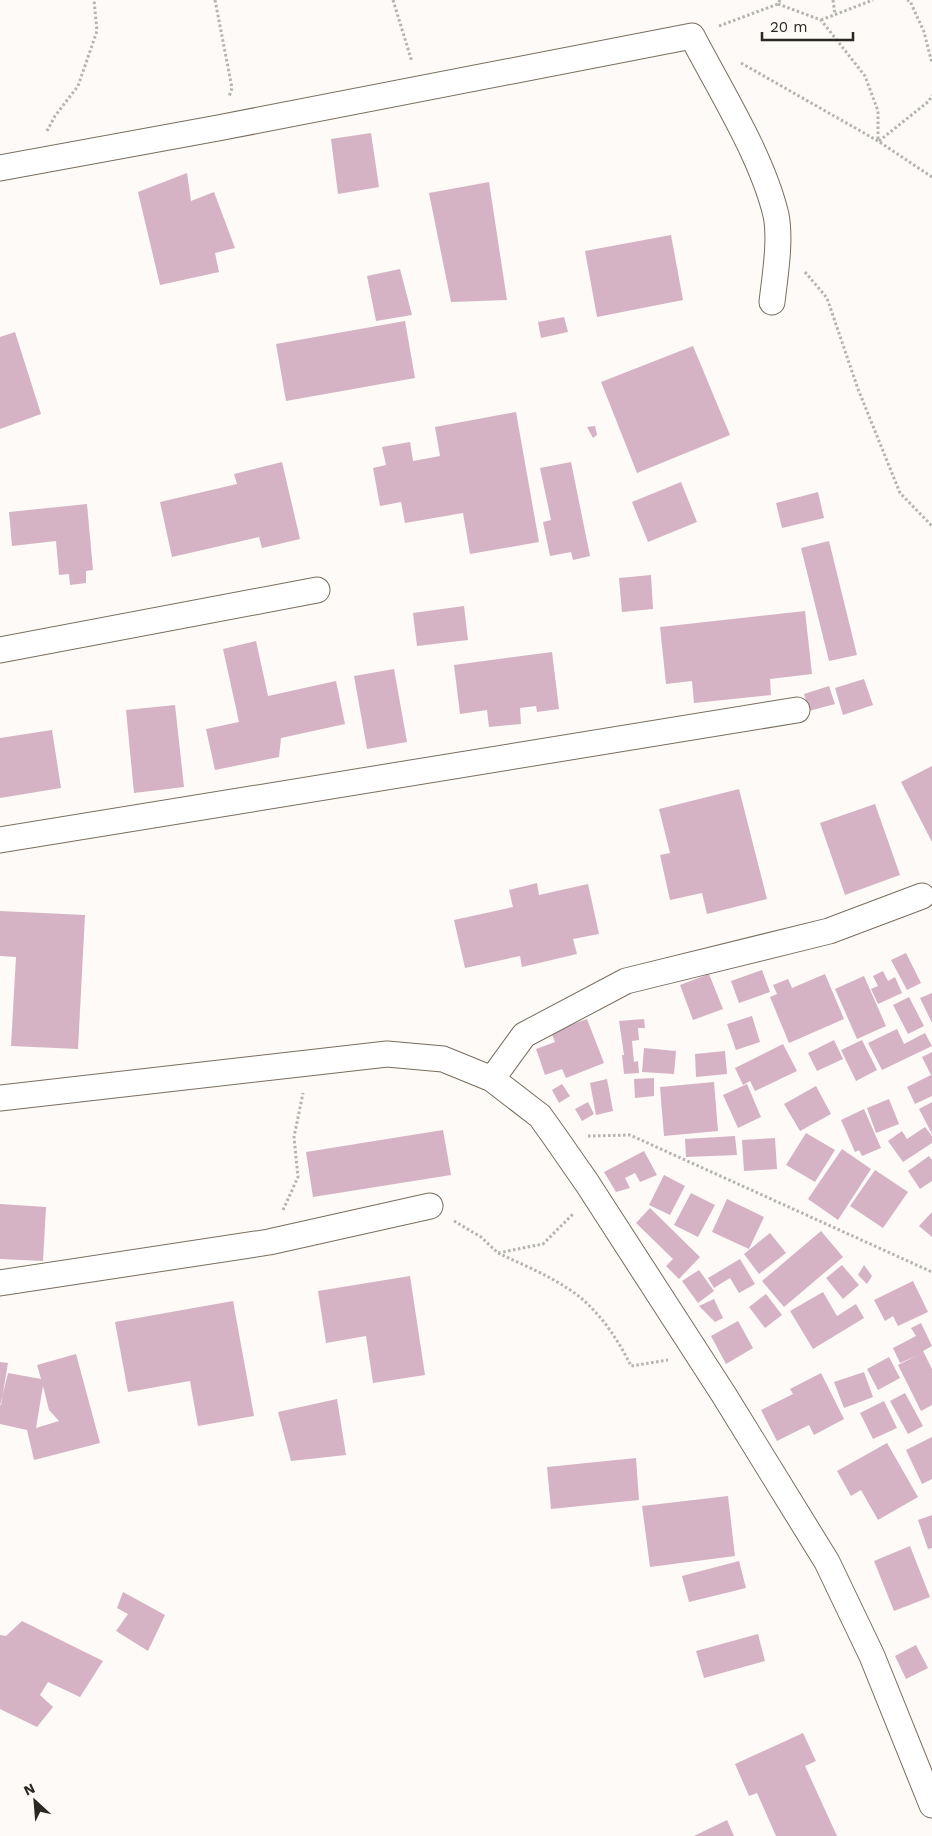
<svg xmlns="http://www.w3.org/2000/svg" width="932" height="1836" font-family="'Work Sans',sans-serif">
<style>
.building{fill:#d5b3c4;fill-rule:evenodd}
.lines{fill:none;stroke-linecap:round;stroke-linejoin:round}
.minor-casing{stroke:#7a6d5f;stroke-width:27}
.path{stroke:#b7b3af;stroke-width:3;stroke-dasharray:2.5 2.5;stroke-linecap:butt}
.minor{stroke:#fff;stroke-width:25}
</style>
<rect width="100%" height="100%" fill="#fdfaf7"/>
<path class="building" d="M371 133 379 187 338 194 331 139Z
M187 173 191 201 214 192 235 248 215 253 219 272 160 285 138 192Z
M489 182 507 300 451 302 429 193Z
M671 235 683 300 597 317 585 251Z
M400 269 412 315 376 321 367 276Z
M564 317 568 332 541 338 538 322Z
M405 321 415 378 286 401 276 344Z
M15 332 41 414 0 429V337Z
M693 346 730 435 637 473 601 382Z
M516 412 539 542 470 554 463 513 405 523 401 502 380 506 373 468 386 465 382 447 410 442 413 461 440 456 435 427Z
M595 426 597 435 593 438 587 427Z
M282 462 300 539 262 548 259 537 172 557 160 502 237 484 234 474Z
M571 462 590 556 573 560 571 552 550 556 543 522 551 520 540 468Z
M681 482 697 522 648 542 632 502Z
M818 492 824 518 782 528 776 503Z
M87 504 93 570 86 571V583L70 585 69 574 59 575 56 541 12 546 9 512Z
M829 541 857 655 829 661 801 548Z
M651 575 653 609 622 612 619 578Z
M464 606 468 640 417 646 413 613Z
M805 611 812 674 770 679 771 695 694 703 692 681 666 684 660 627Z
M256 641 268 696 336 681 345 724 281 738 279 757 215 770 206 729 239 722 223 649Z
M552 652 559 709 537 712 536 706 520 708 521 724 489 727 487 710 460 714 454 665Z
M394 669 407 742 367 749 354 676Z
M864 679 873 705 843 715 835 688Z
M829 686 835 704 809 711 804 694Z
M175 705 184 787 134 793 126 710Z
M52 730 61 788 0 798V738Z
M932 766V842L901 782Z
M739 789 767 899 707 914 702 893 670 900 660 855 670 853 659 809Z
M875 804 900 875 845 895 820 823Z
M537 883 539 895 588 884 599 934 573 939 577 954 522 967 520 956 465 968 454 920 513 907 509 890Z
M0 911 85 915 78 1049 11 1046 16 957 0 956Z
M906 953 921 983 907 990 891 960Z
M762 970 770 992 739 1003 731 981Z
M883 971 888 981 895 977 902 993 878 1004 871 989 878 986 873 976Z
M709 974 723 1009 693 1020 680 985Z
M825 974 844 1019 789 1043 770 997 777 994 773 985 788 979 792 988Z
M864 976 886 1026 857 1039 835 989Z
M932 993V1023L920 998Z
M909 997 924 1026 908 1034 893 1005Z
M752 1016 760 1042 736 1050 727 1024Z
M587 1019 604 1063 566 1078 562 1069 545 1075 536 1049 555 1042 551 1032Z
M644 1019 645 1028H638L639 1040 632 1041 634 1062 638 1061 639 1073 624 1074 622 1055H624L619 1021Z
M897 1029 904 1044 925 1033 932 1046 882 1070 868 1043Z
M834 1040 843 1059 817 1071 808 1053Z
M862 1040 877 1070 856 1081 841 1050Z
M783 1044 797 1071 755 1091 750 1081 743 1085 735 1068Z
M644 1048 676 1051 674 1074 642 1072Z
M725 1051 727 1074 696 1077 695 1054Z
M932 1052V1096L915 1104 907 1087 931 1075 922 1057Z
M654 1078V1096L635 1098 634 1079Z
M607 1079 613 1111 596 1115 590 1083Z
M714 1082 718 1131 664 1136 660 1087Z
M562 1084 570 1096 559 1103 552 1090Z
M747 1084 761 1117 738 1128 723 1095Z
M816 1086 831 1114 800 1131 784 1104Z
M889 1099 899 1124 876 1133 867 1108Z
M588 1102 594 1114 582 1121 575 1109Z
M932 1102V1134L919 1109Z
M864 1109 881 1148 862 1156 859 1150 855 1152 841 1120Z
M925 1127 932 1136V1143L903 1162 888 1141 902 1131 907 1139Z
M443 1130 451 1175 313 1197 306 1152Z
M806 1133 835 1150 815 1182 786 1165Z
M735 1136 737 1155 686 1157 685 1139Z
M775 1138 777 1169 744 1171 742 1140Z
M842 1149 871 1169 838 1220 808 1199Z
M644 1151 657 1175 640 1182 635 1173 625 1178 630 1188 616 1192 604 1172Z
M929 1156 932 1160V1181L920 1189 908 1171Z
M875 1170 908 1192 883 1228 850 1206Z
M664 1175 685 1186 670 1215 649 1205Z
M691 1193 715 1205 698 1237 674 1225Z
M727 1199 764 1217 749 1249 712 1232Z
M0 1204 46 1207 43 1261 0 1259Z
M650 1208 700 1257 679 1279 666 1266 673 1259 636 1223Z
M932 1212V1237L919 1226Z
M821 1231 843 1257 784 1307 762 1281Z
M770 1233 786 1253 759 1274 744 1254Z
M740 1259 755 1284 739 1293 730 1278 714 1288 708 1278Z
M842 1265 859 1285 843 1299 826 1278Z
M864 1265 872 1276 867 1284 858 1275Z
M699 1270 714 1291 698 1303 682 1281Z
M410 1276 425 1375 373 1383 366 1336 326 1343 318 1291Z
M913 1281 928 1312 898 1326 893 1316 885 1321 874 1300Z
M823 1292 837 1316 856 1304 864 1318 813 1349 790 1311Z
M766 1294 782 1315 765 1328 749 1307Z
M714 1299 723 1318 715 1322 699 1306Z
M233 1301 254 1416 198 1426 190 1381 128 1392 115 1322Z
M738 1321 753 1348 726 1364 711 1336Z
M921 1323 932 1346 923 1351 932 1369V1405L921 1411 898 1365 916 1356 900 1363 893 1348 916 1336 911 1328Z
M76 1354 100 1443 34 1460 27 1430 0 1424V1406L8 1373 41 1379 37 1365ZM43 1386 49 1410 59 1421 36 1428Z
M889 1357 900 1378 878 1390 867 1369Z
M0 1362 8 1363 1 1405H0Z
M864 1372 873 1397 844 1408 834 1382Z
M821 1373 844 1419 814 1435 809 1425 777 1441 761 1410 793 1394 790 1389Z
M905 1393 923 1426 908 1434 890 1401Z
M337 1399 346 1455 291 1461 278 1412Z
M884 1401 897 1428 873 1439 860 1413Z
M932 1437V1479L922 1484 906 1450Z
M887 1443 918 1497 878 1520 861 1490 851 1496 837 1471Z
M636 1458 639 1500 551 1509 547 1467Z
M728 1496 735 1556 650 1567 642 1506Z
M932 1515V1548L928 1549 918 1520Z
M910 1546 930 1597 894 1611 874 1561Z
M739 1561 746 1588 689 1602 682 1576Z
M123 1592 165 1615 148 1651 116 1631 128 1614 117 1608Z
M22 1621 103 1661 80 1697 48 1682 40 1695 53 1707 37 1727 0 1709V1635L6 1636Z
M758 1634 765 1661 704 1678 696 1651Z
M916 1645 928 1668 906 1679 895 1656Z
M803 1733 816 1761 805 1766 837 1836H776L757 1793 749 1796 735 1764Z
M727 1820 734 1836H694Z"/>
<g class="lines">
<defs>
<path id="minor" d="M0 168 218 128 692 36C720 90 762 156 776 215 781 240 775 276 772 302
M0 650 317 590
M0 840 797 710
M492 1079 524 1035 626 981 829 931 922 896
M0 1098 387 1054 443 1059 492 1079 540 1116 555 1137 587 1183 724 1395 827 1562 872 1656 932 1805
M0 1283 269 1242 430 1206"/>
</defs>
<use href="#minor" class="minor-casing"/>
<path class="path" d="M215 0 232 88 229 97
M393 0 412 62
M833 0 835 14
M907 0 910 1 924 32 932 63
M778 4 821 20 865 76 878 111V141
M821 20 873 0
M719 26 778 4 780 0
M741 63 878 141 932 177
M47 131 55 116 78 86 97 31 94 0
M879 141 929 101 932 95
M805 272 827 298 858 389 900 493 932 526
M588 1136 630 1135 932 1272
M283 1210 298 1177 294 1137 303 1093
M454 1221 481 1237 498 1253 543 1244 574 1213
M498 1253C521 1264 546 1274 567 1288 595 1305 617 1337 631 1366L668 1360"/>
<use href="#minor" class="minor"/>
</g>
<g transform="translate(35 1801) rotate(334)" stroke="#fdfaf7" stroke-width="4" paint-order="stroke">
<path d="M0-4L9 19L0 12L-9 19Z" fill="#2d2722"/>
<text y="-8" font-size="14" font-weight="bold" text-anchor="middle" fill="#2d2722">N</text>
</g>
<path d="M762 32v8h91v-8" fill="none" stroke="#2d2722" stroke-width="2.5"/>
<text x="770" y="32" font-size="15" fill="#2d2722" stroke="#fdfaf7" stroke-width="4" paint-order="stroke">20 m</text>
</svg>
